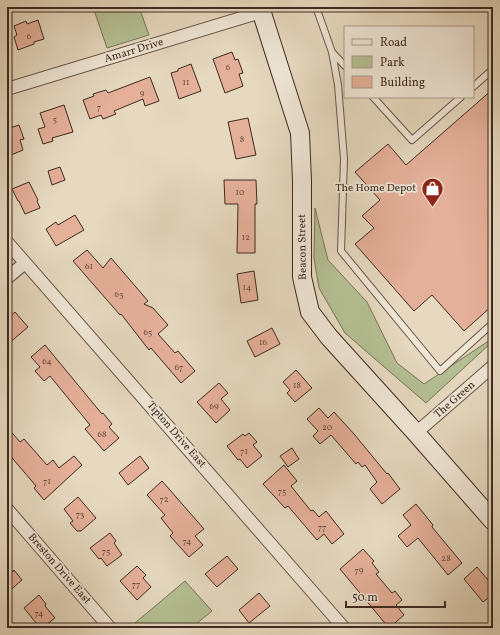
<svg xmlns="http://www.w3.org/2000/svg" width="500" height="635" font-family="Vollkorn,serif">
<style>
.green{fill:#b4bf93;stroke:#797459}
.building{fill:#e5b09a;stroke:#3e2a1f}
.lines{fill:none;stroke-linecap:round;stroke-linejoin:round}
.lane-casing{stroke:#685647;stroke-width:8}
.street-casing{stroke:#685647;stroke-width:14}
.secondary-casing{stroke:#3e2a1f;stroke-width:20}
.lane{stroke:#efe6d6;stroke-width:6}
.street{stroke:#efe6d6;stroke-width:12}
.secondary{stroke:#efe6d6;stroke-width:18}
.labels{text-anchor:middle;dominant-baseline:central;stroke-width:3.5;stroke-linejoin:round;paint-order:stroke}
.number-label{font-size:9px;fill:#684c3e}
.street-label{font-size:11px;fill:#3e2a1f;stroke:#efe6d6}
.poi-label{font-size:11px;fill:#3e2a1f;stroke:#efe6d6;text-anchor:end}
</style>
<rect width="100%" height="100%" fill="#e6d9c0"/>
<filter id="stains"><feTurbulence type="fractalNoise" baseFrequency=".005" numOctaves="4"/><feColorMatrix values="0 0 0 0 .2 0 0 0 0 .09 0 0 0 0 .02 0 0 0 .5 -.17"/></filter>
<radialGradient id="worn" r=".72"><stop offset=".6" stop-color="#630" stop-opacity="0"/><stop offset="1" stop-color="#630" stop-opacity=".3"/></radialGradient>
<path class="green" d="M93 7H139L149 35 107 48Z
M315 208 328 260 367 302 397 363 424 384 493 338V341L426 403 345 333 319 288 314 258Z
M185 581 212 611 191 628H129Z"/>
<path class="building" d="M38 20 44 39 34 42V44L18 50 14 37 17 35 14 26 26 21 27 24Z
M232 52 235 60 238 59 243 73 239 74 243 86 225 93 213 59Z
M191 64 201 91 179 99 171 73 178 71V69Z
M150 77 159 101 145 106 143 99 114 111 116 114 103 119 101 115 90 119 83 100 94 96 93 94 106 90 108 93Z
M493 89V305L464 331 432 295 414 311 355 244 374 228 362 216 380 200 355 172 388 144 406 165Z
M64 105 73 132 52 138 53 141 43 144 38 129 45 127 40 113Z
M248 118 256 155 236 159 228 122Z
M19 125 24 139 20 140 23 150 11 155 9 151 7 152V129Z
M60 167 65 180 52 185 48 171Z
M224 180H256L257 204H255V253H237L238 204H225Z
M29 182 38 200 37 201 40 208 25 214 19 201H18L12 189Z
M75 215 84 230 56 246 46 229 56 222 58 225Z
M87 250 103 268 111 258 148 301 144 304 153 308 168 325 158 334 175 353 178 351 195 371 181 383 151 348 149 350 121 314 120 315 73 261Z
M254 271 258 300 241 303 237 274Z
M15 312 28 327 7 345V319Z
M272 328 280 344 255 357 247 341Z
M45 345 102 414 103 413 112 424 109 427 119 438 104 451 85 429 90 425 50 376 44 381 35 371 40 367 31 357Z
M296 370 312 388 295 402 287 393 290 390 283 382Z
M219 383 228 393 221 399 230 410 216 423 197 402Z
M319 408 328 418 334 412 354 434 387 474 388 473 400 489 382 504 370 489 377 482 365 465 362 467 358 462 356 464 331 435 320 444 313 436 318 431 307 419Z
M7 427 20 442 24 439 47 465 53 460 59 468 74 456 82 465 44 500 34 488 36 486 7 452Z
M249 433 257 442 253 445 262 456 247 468 240 459 238 460 227 446 243 434 245 436Z
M292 448 299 459 288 467 280 456Z
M140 456 149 468 128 485 119 473Z
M284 465 297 481 291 486 311 511 313 510 319 517 326 511 344 534 332 544 324 534 317 540 288 506 285 508 263 484Z
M162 481 204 529 195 536 203 545 189 557 170 536 173 533 161 518 165 515 147 495Z
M78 497 96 518 81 531H77L70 523 73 521 64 509Z
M416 504 433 525 432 527 462 563 448 575 418 538 407 547 398 536 411 525 403 515Z
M110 533 116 541 114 543 122 555 107 566 101 558 99 559 90 548Z
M363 549 374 561 372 563 379 572 376 574 392 593 395 591 402 600 396 605 404 615 389 628 340 569Z
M227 556 238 569 217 587 205 574Z
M7 565 13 572 14 570 22 580 7 593Z
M137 566 146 575 143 578 151 587 137 600 120 581Z
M477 567 493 586V594L483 602 464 579Z
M259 593 270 606 249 623 239 610Z
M39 595 46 604 45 606 55 618 42 628H40L24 608Z"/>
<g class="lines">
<defs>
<path id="lane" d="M316 7 332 52 338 85 344 159 341 251 440 371 493 323
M332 52 345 66
M473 87 493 69
M373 97 412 140 461 97"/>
<path id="street" d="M7 89 261 12
M7 242 344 628
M7 278 25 263
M416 433 493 366
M7 509 110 628"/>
<path id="secondary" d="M260 7 300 133 302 181V277L310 312 329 337 416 433 493 521"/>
</defs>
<use href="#lane" class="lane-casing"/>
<use href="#street" class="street-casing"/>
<use href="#secondary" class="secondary-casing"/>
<use href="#lane" class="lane"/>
<use href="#street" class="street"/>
<use href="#secondary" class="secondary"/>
</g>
<defs>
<symbol id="shop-pin" viewBox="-11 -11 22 30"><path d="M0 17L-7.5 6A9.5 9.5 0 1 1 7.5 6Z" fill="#8f2418" stroke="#efe6d6"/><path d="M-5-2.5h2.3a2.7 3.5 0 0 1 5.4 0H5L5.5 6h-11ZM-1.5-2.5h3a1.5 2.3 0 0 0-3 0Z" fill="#fff"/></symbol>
</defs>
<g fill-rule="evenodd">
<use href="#shop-pin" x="420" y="176" width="25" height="34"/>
</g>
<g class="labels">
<g class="number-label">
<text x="29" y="36">6</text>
<text x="228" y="67">6</text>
<text x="186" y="82">11</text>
<text x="142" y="93">9</text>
<text x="99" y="107">7</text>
<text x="55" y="119">5</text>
<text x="242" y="139">8</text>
<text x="240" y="192">10</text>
<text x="246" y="237">12</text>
<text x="89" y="266">61</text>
<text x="247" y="287">14</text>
<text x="119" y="294">63</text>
<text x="148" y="332">65</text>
<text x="263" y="342">16</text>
<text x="47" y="361">64</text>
<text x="179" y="367">67</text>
<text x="297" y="385">18</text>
<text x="214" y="406">69</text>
<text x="327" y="427">20</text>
<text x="102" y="434">68</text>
<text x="244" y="451">71</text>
<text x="47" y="481">71</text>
<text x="282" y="491">75</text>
<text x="164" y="499">72</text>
<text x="80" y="514">73</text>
<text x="322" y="527">77</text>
<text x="187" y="541">74</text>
<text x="106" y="551">75</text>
<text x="446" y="558">28</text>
<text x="359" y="570">79</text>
<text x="136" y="584">77</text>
<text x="39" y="613">74</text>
</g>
<g class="street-label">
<text transform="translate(134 51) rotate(-17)">Amarr Drive</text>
<text transform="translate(303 247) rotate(-91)">Beacon Street</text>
<text transform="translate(455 400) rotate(-41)">The Green</text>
<text transform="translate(176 435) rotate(49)">Tipton Drive East</text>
<text transform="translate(59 569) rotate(49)">Breston Drive East</text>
</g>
<g class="poi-label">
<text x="416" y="188">The Home Depot</text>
</g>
</g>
<rect width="500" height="635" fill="none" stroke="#e6d9c0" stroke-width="24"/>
<rect x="8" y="8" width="484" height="619" fill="none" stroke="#3e2a1f" stroke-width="2"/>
<rect x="12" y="12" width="476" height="611" fill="none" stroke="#3e2a1f"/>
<rect x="344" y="26" width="130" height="72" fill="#efe6d6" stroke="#a89b8d"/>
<rect x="352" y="39" width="20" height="6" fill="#efe6d6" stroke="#a89b8d"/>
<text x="380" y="46" font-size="12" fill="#3e2a1f">Road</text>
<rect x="352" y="56" width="20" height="12" fill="#b4bf93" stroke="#a89b8d"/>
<text x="380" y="66" font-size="12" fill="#3e2a1f">Park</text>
<rect x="352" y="76" width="20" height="12" fill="#e5b09a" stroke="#a89b8d"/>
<text x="380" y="86" font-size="12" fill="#3e2a1f">Building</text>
<path d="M346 601v6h99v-6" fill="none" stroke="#3e2a1f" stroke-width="2"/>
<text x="352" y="601" font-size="12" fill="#3e2a1f" stroke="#efe6d6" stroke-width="3" paint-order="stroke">50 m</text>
<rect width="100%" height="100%" filter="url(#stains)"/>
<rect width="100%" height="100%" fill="url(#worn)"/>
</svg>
